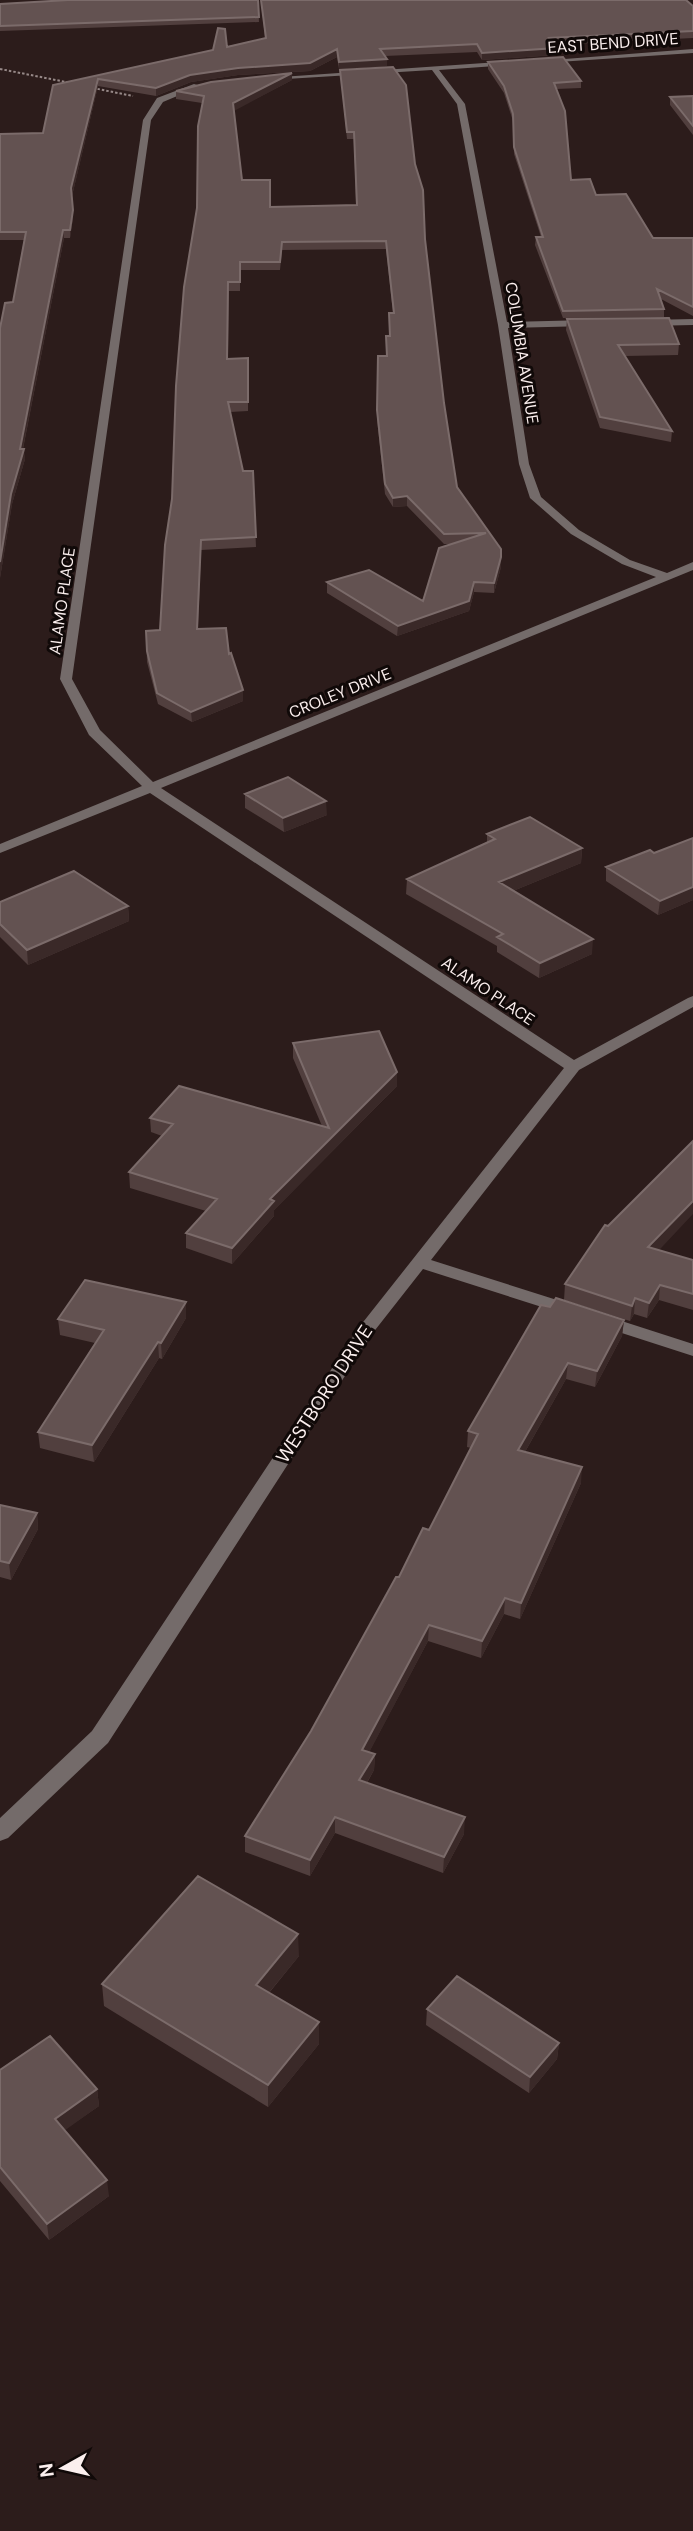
<svg xmlns="http://www.w3.org/2000/svg" width="693" height="2531" font-family="'DM Sans',sans-serif">
<style>
.lines{fill:none;stroke-linecap:round;stroke-linejoin:round}
.path{stroke:#978988;stroke-width:2;stroke-dasharray:2.5 2;stroke-linecap:butt}
.minor{fill:#746b6a;fill-rule:evenodd}
.wall{fill:#513f3e}
.shaded-wall{fill:#3a2928}
.building{fill:#635251;stroke:#7b6b6a;stroke-width:2}
.labels{text-anchor:middle;dominant-baseline:central;stroke-width:6;stroke-linejoin:round;paint-order:stroke}
.far-street-label{font-size:16px;fill:#fbefee;stroke:#100908}
.street-label{font-size:19px;fill:#fbefee;stroke:#100908}
</style>
<rect width="100%" height="100%" fill="#2c1c1b"/>
<g class="lines">
<path class="path" d="M0 69 71 83
M93 88 133 96"/>
<path class="minor" d="M693 49V53L543 63 539 61Z
M514 61 511 65 439 70 465 104 507 322 588 320 593 323 588 326 508 328 529 464 541 497 579 530 630 560 667 573 693 562V570L161 788 574 1060 688 998 693 996V1007L579 1070 431 1260 579 1307 582 1311 579 1315H567L423 1269 372 1334 108 1743 8 1838 0 1841V1818L92 1731 360 1326 564 1068 150 793 0 853V844L142 786 89 735 60 679 143 120 157 98 194 84 201 86 163 102 151 120 72 679 100 730 153 782 656 577 622 564 571 534 530 498 519 464 498 325 457 104 432 70 270 80 266 78Z
M693 319V325L648 326 643 323 648 320Z
M603 1315 693 1344V1356L597 1325 594 1321 597 1317Z"/>
</g>
<path class="wall" d="M258 0 259 22 0 31V33V4Z
M261 0 693 6V38L554 45 556 48V55L482 60 477 52 385 56 387 59V66L339 69 337 57 310 71 238 75 191 82 156 96 98 86 72 196 73 218 70 238H64L23 449 25 459 12 504 0 578V328L13 302 24 240H0V134L43 133 53 85 265 38Z
M488 62 581 81V88L556 89 571 180 596 195 653 238H693V316L661 299 664 309V317L563 318 535 245 536 237H541L514 154 513 121 504 93 488 69Z
M340 70 425 239 444 403 457 487 501 557V567L494 593 474 592 469 611 397 636 327 593V582L423 601 452 544H444L407 506 393 507 385 494 377 419 378 356H386V336H390L389 313H393L386 249 282 250 280 270H240V291H229L228 359 248 358V411L230 412 243 471H253L256 547 201 550 198 629 229 654 243 690V701L192 722 158 704 147 662 146 631 160 630 197 208 202 103 176 99V91L292 80 234 110 242 180 270 207 356 205 354 139H347Z
M693 96V135L670 105V97Z
M567 319 679 344 678 355 625 356 672 431 671 442 600 428 566 330Z
M245 794 327 815 284 832 245 808Z
M487 834 582 848 581 863 513 891 592 954 539 978 497 952V946L406 894 407 879 487 842Z
M693 838V900L658 915 606 881V867L654 853Z
M0 902 128 906 129 921 28 965 0 937Z
M293 1043 397 1072V1086L274 1210V1216L232 1264 186 1248V1233L206 1211 130 1188 129 1172 162 1136 151 1132 150 1118 322 1126 293 1058Z
M608 1226 659 1250 693 1260V1310L659 1300 647 1318 634 1314 630 1321 564 1300 565 1284Z
M550 1307 624 1320 622 1336 595 1387 566 1379 525 1452 581 1483 520 1619 504 1614 481 1658 428 1641 369 1752 375 1754 374 1770 367 1783 464 1834 443 1873 335 1833 310 1876 245 1852V1836L311 1731 399 1577 429 1530 471 1448 467 1447 468 1431Z
M186 1318 162 1359 159 1358 94 1462 40 1448 38 1432 95 1343 60 1335 58 1319Z
M0 1505 37 1513 38 1529 11 1580 0 1577Z
M299 1956 269 1993 319 2044 268 2107 104 2006 102 1984Z
M427 2009 559 2043 557 2059 529 2093 426 2025Z
M0 2070 97 2089 99 2106 64 2130 109 2196 49 2240 0 2181Z"/>
<path class="shaded-wall" d="M556 48V55L482 60V53Z
M337 49V57L310 71 238 75 191 82 156 96V88L190 75Z
M387 59V66L339 69V62Z
M292 73V80L234 111 233 103Z
M98 79V86L72 196 71 188Z
M73 210V218L70 238V230Z
M63 230 64 238 21 458 24 449 25 459 12 504 0 578V562L11 494Z
M407 496V506L393 507V498Z
M201 540V550L197 639V629Z
M501 557V567L494 593V583Z
M474 582V592L469 611 397 636 398 626Z
M243 690V701L192 722 191 712Z
M326 801 327 815 284 832 283 818Z
M582 848 581 863 498 897 499 882Z
M693 887V900L658 915 660 901Z
M128 906 129 921 28 965 27 950Z
M593 939 592 954 539 978 540 963Z
M397 1072V1086L274 1210V1216L232 1264V1248L270 1199Z
M693 1201V1214L647 1263 648 1247Z
M660 1285 659 1300 647 1318 649 1303Z
M635 1298 634 1314 630 1321 632 1306Z
M186 1302V1318L162 1359 161 1343Z
M624 1320 622 1336 595 1387 597 1371Z
M158 1342 159 1358 94 1462 92 1445Z
M568 1363 566 1379 517 1466 518 1450Z
M582 1467 581 1483 520 1619 521 1603Z
M37 1513 38 1529 11 1580 9 1563Z
M505 1598 504 1614 481 1658 482 1641Z
M429 1625 428 1641 362 1766V1750Z
M375 1754 374 1770 359 1796V1780Z
M335 1817V1833L310 1876V1860Z
M465 1817 464 1834 443 1873 444 1857Z
M298 1934 299 1956 257 2007 256 1985Z
M319 2022V2044L268 2107V2085Z
M559 2043 557 2059 529 2093 530 2077Z
M97 2089 99 2106 57 2136 55 2119Z
M107 2180 109 2196 49 2240 47 2224Z"/>
<path class="building" d="M68 0H258L259 17 0 26V4Z
M261 0H686L693 6V31L549 38 556 48 482 53 477 44 380 49 387 59 339 62 337 49 310 63 238 68 190 75 156 88 98 79 71 188 73 210 70 230H63L20 449H24L11 494 0 562V328L5 303 13 302 26 232H0V134L43 133 53 85 213 50 218 28 225 29 227 47 266 38Z
M563 57 581 81 554 83 565 111 571 180 590 179 596 195 626 194 653 238H693V307L657 289 664 309 563 311 536 237H543L514 147 513 114 504 86 488 62Z
M393 67 406 85 415 164 423 190 425 239 444 403 457 487 501 549V557L494 583 474 582 469 601 398 626 327 582 369 570 423 601 439 548 486 533 444 534 407 496 393 498 385 484 377 410 378 356H387L386 336H390L389 313H394L386 241 282 242 280 262H240V282H228L227 359 248 358V402H228L243 471H253L256 537 201 540 197 629 226 628 229 654 231 653 243 690 191 712 157 693 147 651 146 631 160 630 165 545 172 499 176 386 184 287 197 208 198 126 204 96 176 91 211 82 292 73 233 103 242 180H270V207L357 205 354 132H347L340 70Z
M693 96V126L670 97Z
M669 318 679 344 618 345 672 431 600 417 567 319Z
M288 777 326 801 283 818 245 794Z
M530 817 582 848 499 882 593 939 540 963 497 937 503 934 407 879 495 839 487 834Z
M693 838V887L660 901 606 867 650 850 654 853Z
M74 871 128 906 27 950 0 924V902Z
M379 1031 397 1072 270 1199 274 1201 232 1248 186 1233 217 1199 129 1172 173 1124 150 1118 179 1086 329 1128 293 1043Z
M693 1141V1201L648 1247 693 1260V1294L660 1285 649 1303 635 1298 632 1306 565 1284 605 1225 608 1226Z
M85 1280 186 1302 161 1343 158 1342 92 1445 38 1432 104 1330 58 1319Z
M556 1298 624 1320 597 1371 568 1363 518 1450 582 1467 521 1603 505 1598 482 1641 429 1625 362 1750 375 1754 359 1780 465 1817 444 1857 335 1817 310 1860 245 1836 311 1731 396 1577H399L423 1528 429 1530 478 1434 468 1431 541 1305 550 1307Z
M0 1505 37 1513 9 1563 0 1561Z
M198 1876 298 1934 256 1985 319 2022 268 2085 102 1984Z
M457 1976 559 2043 530 2077 427 2009Z
M50 2036 97 2089 55 2119 107 2180 47 2224 0 2167V2070Z"/>
<g class="labels">
<g class="far-street-label">
<text transform="translate(613 43) rotate(-4)">EAST BEND DRIVE</text>
<text transform="translate(522 353) rotate(81)">COLUMBIA AVENUE</text>
<text transform="translate(62 601) rotate(-82)">ALAMO PLACE</text>
<text transform="translate(340 693) rotate(-22)">CROLEY DRIVE</text>
<text transform="translate(488 991) rotate(34)">ALAMO PLACE</text>
</g>
<g class="street-label">
<text transform="translate(324 1394) rotate(-57)">WESTBORO DRIVE</text>
</g>
</g>
<g transform="translate(63 2468) rotate(262)" stroke="#100908" stroke-width="5" paint-order="stroke">
<path d="M0-5L12 26L0 18L-12 26Z" fill="#fbefee"/>
<text y="-10" font-size="19" font-weight="bold" text-anchor="middle" fill="#fbefee">N</text>
</g>
</svg>
